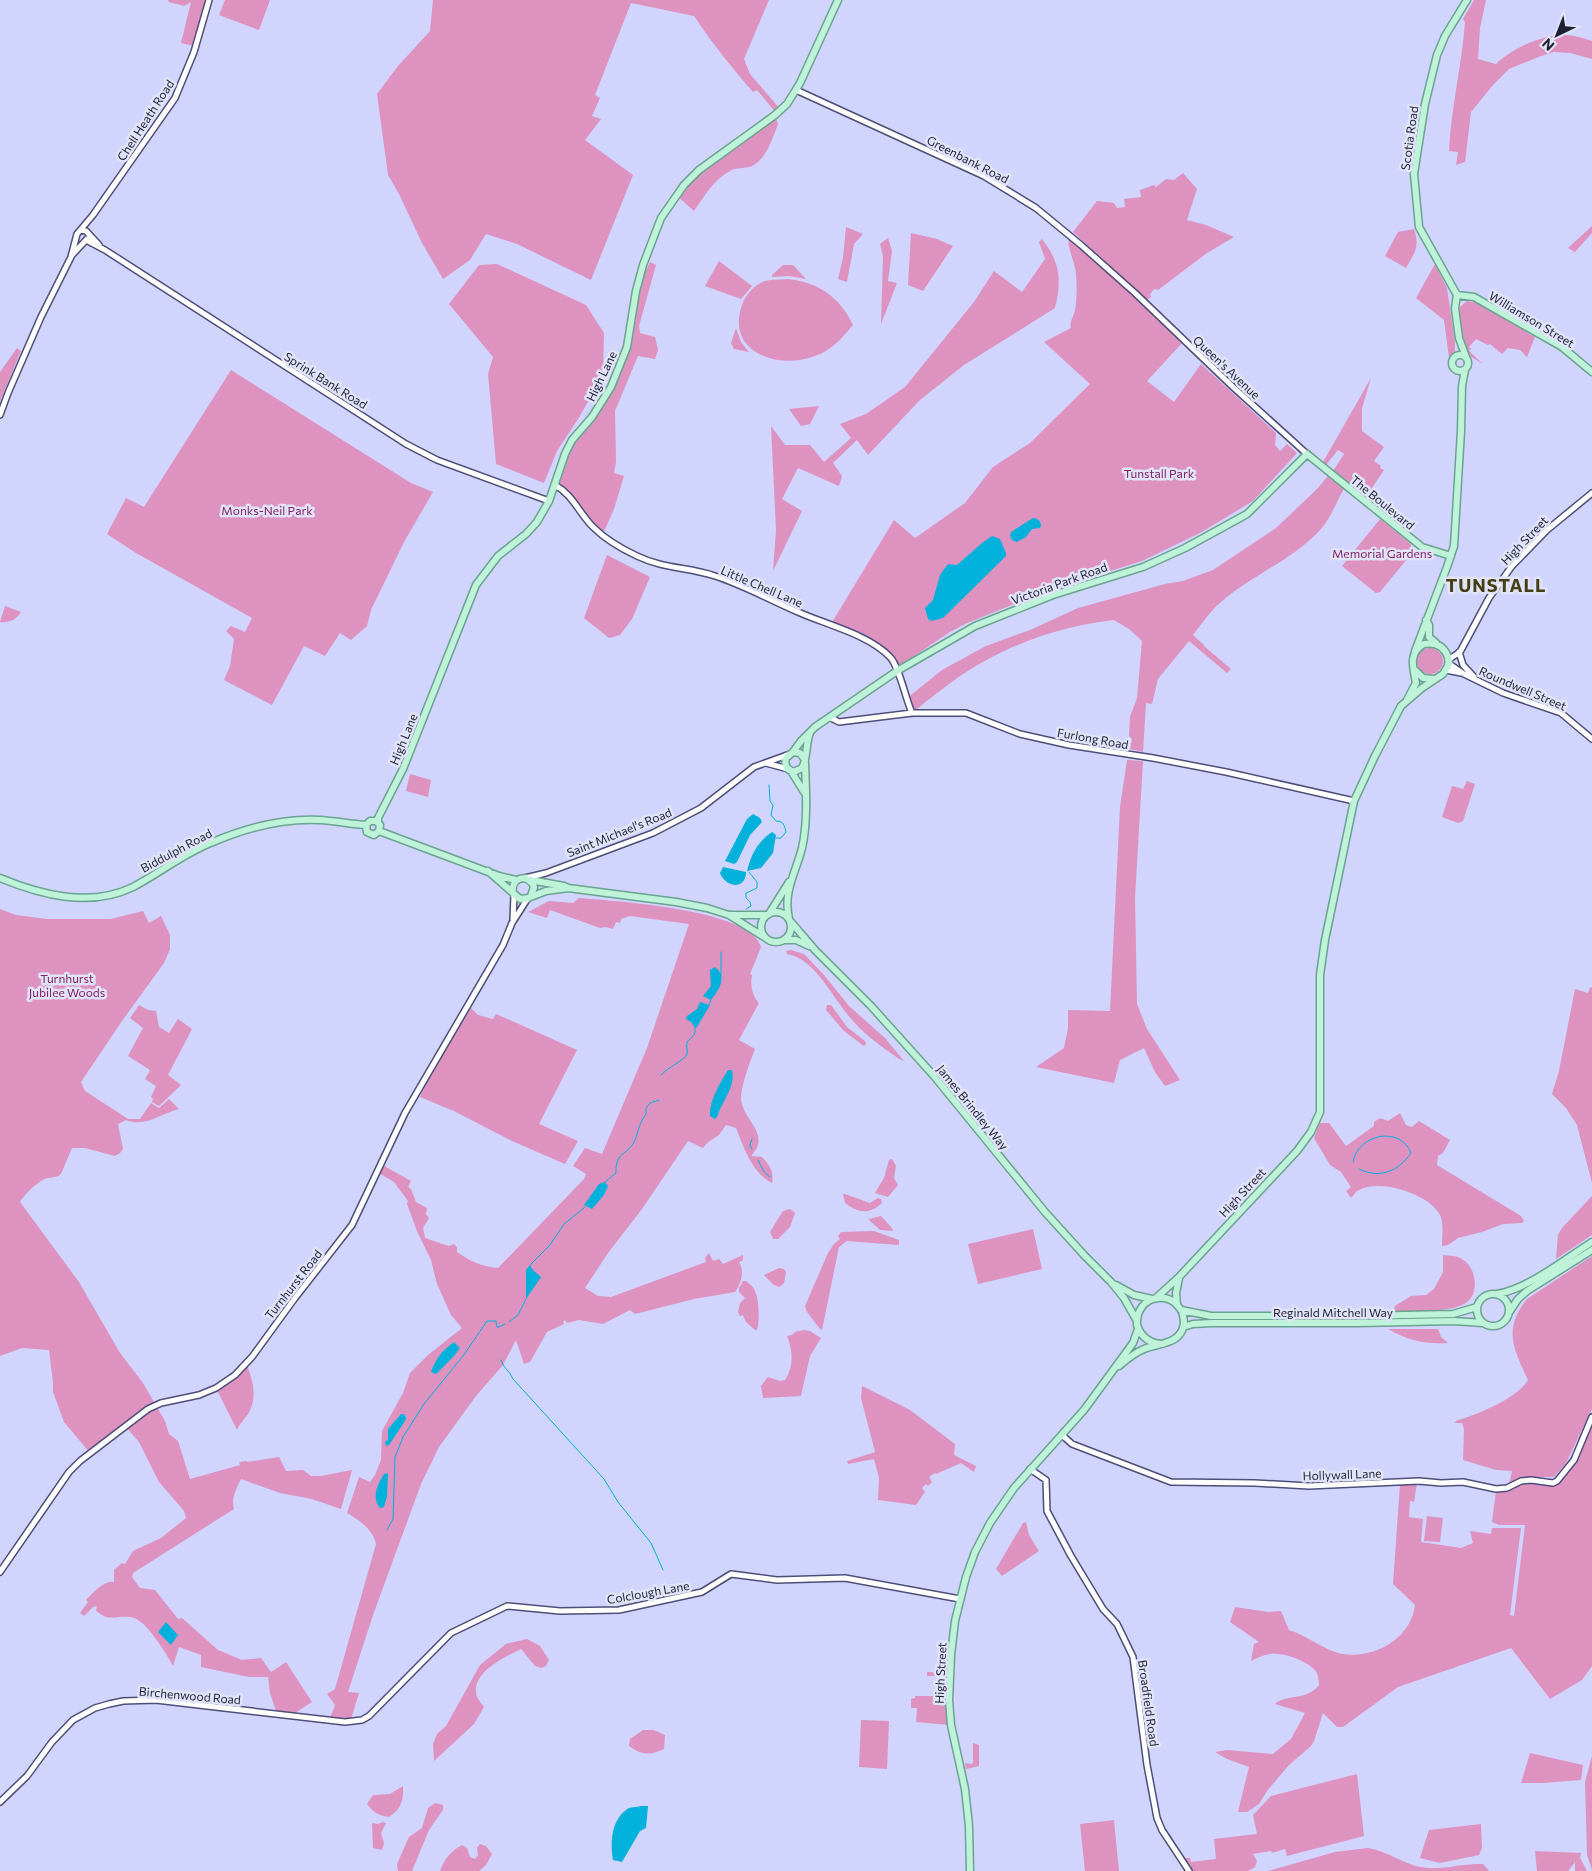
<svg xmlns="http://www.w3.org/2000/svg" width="1592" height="1871" font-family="Commissioner,sans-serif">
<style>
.green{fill:#dd92c0}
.water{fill:#00b2db}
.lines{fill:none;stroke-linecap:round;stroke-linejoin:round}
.stream{stroke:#00b2db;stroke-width:1}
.minor-casing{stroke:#4e4e7a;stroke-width:8}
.major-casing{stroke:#6aa38f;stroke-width:9}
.minor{stroke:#fff;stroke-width:5}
.major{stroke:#bef2d9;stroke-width:6}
.labels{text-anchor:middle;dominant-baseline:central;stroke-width:5;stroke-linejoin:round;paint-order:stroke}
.street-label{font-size:12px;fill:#1f2033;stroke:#e1e3f8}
.park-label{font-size:12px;fill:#851f67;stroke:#e1e3f8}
.district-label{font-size:18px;font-weight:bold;letter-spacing:1px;fill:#443f15;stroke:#e1e3f8}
</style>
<rect width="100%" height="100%" fill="#d1d4fd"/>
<path class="green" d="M168 0H205L194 46 181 43 191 2 184 6 169 2Z
M225 0H270L259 30 219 15Z
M433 0H769L744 59 750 74 781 110 777 114 757 90 753 92C732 68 712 43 694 16L631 3 595 95 600 98 592 116 601 119 585 140 633 175 591 280 517 244 486 234 470 260 443 279 422 243 399 194 388 175 377 94 398 66 430 31Z
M1474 0H1486L1480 28 1478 59 1496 64C1513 48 1541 35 1565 35 1574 35 1583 38 1592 41V59L1570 53 1554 52 1541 56 1509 69 1493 85 1471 112 1465 162 1456 165 1458 152 1449 151C1451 107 1462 65 1465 22L1463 19Z
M775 115 778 124C773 137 766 160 752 166 745 169 736 167 730 171 714 179 704 197 694 211L676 195 684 185Z
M1183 173 1197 189 1187 220 1206 225 1234 237 1207 253 1158 290 1154 289 1150 294 1151 297 1147 300 1073 232 1097 201 1114 203 1117 208 1125 207 1124 199 1141 197 1140 190 1154 185 1156 187 1166 179 1174 180Z
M1592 226V233L1575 252 1568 248Z
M846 227 863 234 854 244 847 282 838 279 843 258Z
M1414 229C1420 247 1415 252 1406 268L1385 256 1398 232Z
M911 233 937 239 953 246 923 291 908 285Z
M1069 235 1184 341 1147 381 1174 402 1201 364 1276 433 1275 445 1280 451 1287 444 1297 453 1253 501 1200 533 1142 561 1041 593 965 624 950 632 908 660 900 667 894 657 878 643 840 624 837 627 831 624 894 520 915 538 965 503 993 467 1030 443 1090 384 1044 342 1071 328C1069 322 1074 316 1075 310 1077 298 1077 285 1076 274 1075 261 1066 247 1069 235Z
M888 238 892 251 888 281 897 283 881 324 883 256 880 244Z
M1042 239C1060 262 1062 280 1055 308L964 365 920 400 868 455 857 440 833 463 842 476 839 486 798 468 782 499 802 511 773 571 776 530 771 426 785 445H810L824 462 851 438 840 424 866 414 905 387 974 302 994 271 1022 292 1045 259 1039 242Z
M719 261 752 286 741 299 705 286Z
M650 262 656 265 639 326 640 333 655 337 658 350 655 359 638 356 615 411 616 462 614 473 624 476 614 509 603 534 555 485 565 454 592 417 623 359 636 291Z
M497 264 586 305 604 333 603 376 578 419 557 451 544 483 496 464 488 374 493 357 449 304 479 265Z
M1435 264 1447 288 1455 342V351L1449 358 1444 320 1416 298Z
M783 265H793L806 279 789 276 772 277V275Z
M788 279C818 282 840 297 853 325 842 338 832 350 815 356 780 370 725 353 742 305 745 295 754 285 765 281 772 279 780 280 788 279Z
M1467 301 1477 303 1535 337 1527 357 1520 350 1508 348 1502 354 1490 344 1488 345 1476 339 1469 347 1471 349 1469 351 1483 364 1468 355 1464 349 1459 312 1460 307Z
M736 328 741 342 749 352 734 349 731 343Z
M17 348 21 351 0 401V372Z
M231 370 411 483 433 492 404 542 371 610 367 626 351 640 340 633 325 656 304 646 272 705 224 680 230 666 234 639 226 631 231 626 245 632 252 618 136 553 107 534 126 498 144 507Z
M1371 378 1362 408V431L1384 447 1374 461 1381 466 1380 468 1384 470 1366 497 1333 471 1344 454 1338 450 1326 465 1323 462Z
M819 406 810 424 801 426 789 409Z
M1328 476 1344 489C1336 502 1331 518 1321 529 1293 560 1252 575 1221 602 1210 611 1202 624 1193 635L1204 645V646L1231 669 1227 673 1189 641 1158 679 1152 704 1146 703 1143 752 1130 749 1132 739 1129 736 1130 717 1137 698 1142 641 1129 629 1114 620C1051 627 990 651 940 691 931 698 921 704 914 713L906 699 942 670 986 646 1030 630 1078 608 1165 584 1183 581 1213 570 1276 528 1317 489Z
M1380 519 1411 544 1412 553 1380 592 1376 593 1342 566Z
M607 555 650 577 632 619 620 635 609 638 584 618Z
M5 606 21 612C16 620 9 623 0 622Z
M1417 661a13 13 0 1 1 26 0a13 13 0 1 1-26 0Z
M1127 760 1143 761 1135 898 1137 1004 1147 1029 1180 1080 1165 1086 1155 1072 1144 1048 1120 1060 1114 1083 1036 1067 1064 1048 1068 1028V1010L1110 1011 1120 807Z
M410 774 431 780 428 797 406 791Z
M1467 781 1475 784 1463 821 1458 823 1442 817 1452 786 1463 789Z
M579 898C613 901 752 909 761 947L750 974 752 975C750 984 752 996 759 1003L739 1040 755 1049C750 1062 741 1085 741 1099 743 1121 772 1134 751 1156L762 1157C770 1166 774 1171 772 1183 752 1173 744 1148 736 1128L726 1125 719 1135 707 1143 703 1148 688 1141 642 1209 608 1253 585 1288 598 1296 611 1297 706 1262 705 1258 709 1253 713 1261 719 1259 723 1264 743 1255V1260L739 1262C745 1272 741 1283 735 1292L694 1299 635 1314 630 1310 603 1324 579 1320 567 1323 565 1320 563 1322 564 1324 547 1332 530 1362 524 1364 516 1340 503 1365 476 1396 439 1447 421 1484 373 1615 348 1692 359 1693 351 1719 330 1718 335 1705 327 1694 335 1689 376 1544C373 1529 359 1520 347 1513L359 1477 370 1482 375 1475 381 1460 382 1431 403 1393 410 1373 428 1355 462 1328 451 1315 437 1284 431 1260 417 1231 407 1204 408 1201 394 1182 377 1172 382 1162 386 1167 411 1181 408 1187 411 1189 416 1202 427 1208 426 1214 429 1218 423 1228 425 1238 449 1246 454 1244 457 1247V1252C472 1262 480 1266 498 1268L584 1179 586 1174 573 1166 585 1148 602 1154 647 1048 689 924 630 916 621 919 620 923 616 922 613 929 606 927 600 928 550 910 547 918 528 912 549 901 573 903Z
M0 909 16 915 47 919H111L143 911 149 923 161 916 170 935V949L164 963 122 1021 81 1082 85 1091 119 1113 128 1119H140L151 1103 159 1108 169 1099 179 1109C162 1113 145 1128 126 1120L118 1124 123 1149 120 1153 115 1156 85 1148H72L61 1174C56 1179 49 1176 43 1180 35 1184 24 1195 20 1202L79 1282 120 1353 143 1383 165 1421 169 1434 178 1441 190 1479 240 1465 239 1462 247 1461V1462L279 1457 286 1471 303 1470 311 1476H321L352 1470 341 1509 312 1499 280 1493 241 1479C236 1489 231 1499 234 1509L133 1573 132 1577 140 1588 155 1590 178 1619 182 1618 218 1650 242 1660 261 1658 271 1672 286 1662 312 1702 295 1713 276 1711 270 1693 268 1677H249L201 1667V1655L179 1647 173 1666C166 1653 147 1622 134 1618 123 1615 114 1619 106 1617 103 1616 100 1613 96 1611L97 1606 93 1607 84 1616 80 1613 88 1602 86 1600C93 1593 104 1580 114 1582V1570L122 1563 125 1564 133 1551 161 1538 186 1518 184 1511 159 1482 139 1442 126 1427 90 1453 64 1422 53 1392V1383L49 1350 22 1348 0 1356Z
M791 950 804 954 824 975 849 1006 885 1038 904 1061 899 1059C884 1048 867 1037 854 1022 834 1002 817 959 787 954L786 951Z
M1590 987 1592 988V1183L1577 1125 1566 1108 1552 1094 1559 1071 1575 989 1588 993Z
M139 1005 148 1010 156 1011 159 1027 169 1033 178 1019 192 1029 168 1075 181 1085 159 1106 152 1102 153 1099 151 1097 156 1086 145 1079 150 1070 128 1056 143 1028 130 1018Z
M827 1005H831L847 1027 865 1041 866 1044 864 1046 844 1031 826 1010Z
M471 1008 478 1015 493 1019 496 1014 577 1050 539 1124 578 1141 565 1164 512 1141 454 1111 420 1097 430 1074Z
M1400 1113 1406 1125 1412 1127 1419 1121 1450 1140 1443 1153 1438 1156 1437 1165 1521 1216 1524 1221 1522 1223 1503 1224 1482 1232 1458 1238 1448 1245 1442 1246C1442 1236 1444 1224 1440 1215 1430 1194 1379 1178 1359 1190 1356 1191 1354 1195 1351 1198L1346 1191 1351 1187 1341 1172 1330 1165 1314 1138 1320 1123H1329L1346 1146 1374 1126V1122L1380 1118 1388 1121Z
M892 1159 896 1166 894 1178 898 1185 888 1197 875 1193 884 1178 889 1160Z
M845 1194 870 1203 878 1198 881 1199 882 1203C869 1215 858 1213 845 1203L843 1194Z
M1592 1196V1235L1556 1259 1558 1235 1562 1228Z
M790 1209 795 1213 790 1227 778 1239H773L770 1232 783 1211Z
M881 1216 892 1228 893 1231 880 1230 869 1220V1219Z
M1033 1229 1042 1269 978 1284 968 1244Z
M874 1231 899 1240V1245L847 1241 839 1247 822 1330 820 1329 807 1312 805 1306 828 1253 834 1244 840 1239 838 1236 841 1232Z
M1443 1255C1450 1256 1456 1255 1462 1259 1476 1267 1480 1292 1467 1302 1454 1313 1411 1311 1394 1311L1395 1306 1411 1296 1426 1295 1434 1289 1443 1272Z
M1592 1256V1409L1566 1463 1554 1477H1521L1509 1485 1512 1471 1496 1470 1463 1460 1464 1429 1462 1423H1454L1458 1420C1479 1414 1517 1398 1528 1380 1513 1348 1503 1329 1527 1299Z
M779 1268 784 1269 786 1272 784 1283 780 1287 774 1285 764 1275Z
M743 1281H746C748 1283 752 1285 754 1289 759 1297 760 1320 757 1330H755L746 1322 743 1315 740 1316 738 1312 740 1303 745 1298 739 1292V1288Z
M1388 1329H1438L1441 1337 1448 1343C1423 1344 1410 1341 1388 1329Z
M804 1330 810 1331 821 1338 810 1356 801 1396 763 1398 761 1386 768 1377 780 1381 785 1380C794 1366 793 1351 787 1336L792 1335 795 1332Z
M246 1363C253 1380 258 1398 248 1414 244 1420 240 1423 237 1430L216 1388Z
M862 1386 910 1410 955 1444 954 1455 976 1466 974 1472 961 1463 936 1474 935 1473 929 1477 932 1482 928 1486 926 1484 922 1488 925 1492 916 1505 878 1500 879 1478 874 1459 848 1464 847 1461 875 1452 861 1398Z
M1592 1420V1666L1582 1680 1550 1699 1511 1648 1398 1687 1343 1727H1337L1323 1713 1314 1741 1311 1746 1289 1765 1267 1791 1259 1804 1247 1812H1238L1249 1767 1227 1759 1215 1752 1227 1750 1273 1754 1291 1739 1305 1713 1275 1704C1285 1694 1307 1701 1319 1685 1319 1682 1318 1676 1317 1673 1310 1661 1283 1652 1270 1654 1263 1655 1257 1658 1251 1661L1254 1644 1259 1642 1230 1622 1235 1607 1268 1612 1281 1611 1289 1630C1306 1635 1321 1648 1338 1653 1371 1661 1411 1640 1415 1605L1393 1584 1400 1484 1417 1483 1414 1502 1410 1501 1409 1517 1423 1519 1421 1542 1461 1548 1473 1543 1470 1531 1491 1534 1492 1528H1521L1510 1615 1514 1616 1525 1525H1499L1492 1522 1496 1491C1521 1483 1528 1481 1554 1484L1571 1467 1579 1456Z
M1427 1516 1443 1518 1440 1542 1424 1541Z
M1026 1522 1029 1535 1039 1551 1002 1576 996 1569 1023 1523Z
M527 1639 540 1646 549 1660 546 1666 541 1668 535 1666 521 1649C505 1657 469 1673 477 1697 479 1701 482 1704 484 1707L474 1724 434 1761 433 1744 437 1734 446 1726 480 1665 506 1644Z
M927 1672 949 1673 950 1725 916 1722 917 1708H911V1699L915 1698V1696H941V1676H927Z
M861 1720 889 1721 887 1769 859 1767Z
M643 1730H654L665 1735 664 1749C649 1756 642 1755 629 1746L630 1739Z
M973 1743 979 1745V1766L966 1769 965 1763 972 1764 973 1762Z
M1530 1753 1583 1765 1581 1780 1542 1783H1521Z
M1592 1756V1870L1587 1855 1585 1782Z
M1357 1774 1364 1836 1287 1856 1285 1849 1272 1853 1271 1851 1253 1854 1257 1861 1255 1867 1248 1871H1191L1183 1858H1190L1191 1862 1216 1859 1214 1839 1257 1834 1253 1815 1271 1796Z
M403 1786C404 1799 401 1810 389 1817 379 1816 373 1812 367 1804L373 1795 390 1794Z
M435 1803 443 1805V1810L429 1830 412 1871H398L397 1864 409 1837 422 1828 428 1808Z
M1114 1820 1119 1871H1085L1080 1824Z
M383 1822 386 1823 381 1833 384 1843 382 1850 373 1848 372 1823 378 1824Z
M1481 1824 1482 1848 1479 1855 1440 1863 1420 1858 1429 1830Z
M480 1844 486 1846 492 1854 486 1865 479 1871H440C445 1858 450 1852 462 1845L467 1848 470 1857 475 1859 478 1855 477 1848Z
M1368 1848C1387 1851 1402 1863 1420 1867 1442 1871 1461 1863 1483 1864L1489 1871H1268L1335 1852Z
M1535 1851 1581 1853 1580 1858 1587 1871H1575V1862L1568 1871H1537Z"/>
<path class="water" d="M1033 518C1038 518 1043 523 1040 528L1032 529 1026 537 1017 542 1012 540 1010 536 1011 532Z
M992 536 1000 539 1006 553V556L943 618 931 621 928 619 925 608 933 600 940 575 948 564 957 565 982 543Z
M753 814 760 818 762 822 750 835 737 862 734 864 725 861 747 819Z
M772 832 776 835 773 853 761 868 747 871C751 855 757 842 772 832Z
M723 867 746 872C746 890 726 888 720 873Z
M715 967C728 977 719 990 711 1000L703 996 711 986 710 970Z
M700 1002 710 1005 697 1027 695 1028 691 1022 686 1019 687 1016 697 1009Z
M728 1070H732C736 1087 722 1101 717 1117L715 1119 710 1116C709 1101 720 1083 728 1070Z
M605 1182 608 1186 604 1195 592 1209 584 1205 599 1184Z
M530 1265 533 1270 541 1277 526 1299V1270Z
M454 1342 460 1348 454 1356 436 1374 433 1373 431 1372C437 1357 441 1352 454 1342Z
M401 1414H404L406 1418 405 1421 389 1445 386 1446 385 1442 388 1439V1429Z
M386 1473 388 1474 387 1497 384 1507 380 1508C371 1497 378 1484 384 1474Z
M166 1622 178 1635 171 1645 158 1632Z
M641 1806H648L646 1828 640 1831 622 1862 613 1860C610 1844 611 1821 626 1810 630 1806 636 1808 641 1806Z"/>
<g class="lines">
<path class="stream" d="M769 785 770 801 773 805 771 815 776 821C784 821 784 825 786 832L781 838H776
M746 909 751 906 750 902 746 898V893L757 888V882L749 872
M721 952V975
M709 1004 711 1000
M661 1075C667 1068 686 1059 687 1054 688 1050 686 1046 687 1042 692 1037 696 1035 695 1028
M752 1139 750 1145 752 1149
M758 1160 764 1172 770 1177
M1353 1162C1358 1133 1401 1126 1411 1153 1398 1172 1379 1179 1359 1169
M605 1182 616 1173C615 1151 629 1155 635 1140 639 1130 639 1123 646 1114V1108L650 1103 659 1100
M530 1265 550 1245 564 1224 585 1207
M509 1322 518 1315 526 1299
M501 1360C503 1368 510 1371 513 1379L604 1479 618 1502 651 1543 663 1570
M387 1530 393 1519 395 1457 403 1437 424 1404 463 1356 487 1321H496L497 1327H499L505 1324"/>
<defs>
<path id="minor" d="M796 90 984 176 1036 208 1081 245 1135 293 1233 387 1307 454
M81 230 86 231 99 245
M86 240 105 250 406 444 437 460 549 501
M72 255 87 239
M0 415 8 393 41 317 71 257 77 234 93 215 175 98 194 52 209 0
M555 485C573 495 579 513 593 527 605 539 622 549 637 556 664 569 688 567 715 576 743 585 770 600 798 612 827 625 868 634 890 657 899 666 906 700 912 713
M1459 652 1463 665 1474 677
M1448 660 1460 652 1489 598 1512 566 1547 530 1592 493
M1448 663 1464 674 1503 693 1561 713 1592 739
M1446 670 1461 673
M831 718 839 722 912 713H966L1020 734 1069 745 1153 758 1226 772 1354 801
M766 763 788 769
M525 878 546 873 653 833 701 808 754 767 790 754
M513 920 514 895
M1062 1435 1072 1444 1171 1482 1255 1483 1309 1486 1419 1481 1441 1483 1463 1482 1496 1489 1507 1488 1521 1481 1531 1480 1553 1483 1557 1481 1574 1460 1592 1417
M1030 1469 1046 1480 1047 1511 1071 1556 1103 1609 1117 1624 1133 1657 1147 1765 1157 1818 1162 1830 1189 1871
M0 1572 69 1472 80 1461 148 1409 161 1403 199 1395 216 1388 235 1375 252 1357 295 1298 352 1225 405 1113 503 945 512 923 528 898
M0 1802 27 1776 52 1742 73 1720 95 1708 109 1704 123 1701 156 1700 345 1722 362 1720 369 1716 451 1633 507 1606 560 1611 619 1610 702 1592 731 1574 777 1580 845 1578 960 1599"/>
<path id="major" d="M1457 295 1474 297 1562 347 1592 372
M1452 363a8 8 0 1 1 16 0a8 8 0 1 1-16 0Z
M1466 357 1459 338 1455 308 1457 295 1419 227 1414 174 1425 104 1437 55 1445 36 1467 0
M1426 620 1429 625V637L1436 643
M1415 651 1447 567 1454 546 1461 431 1462 386 1465 370
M1414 669 1423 678 1434 679
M793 752 801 741 815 727 897 671 975 626 1053 595 1143 567 1185 548 1247 514 1307 454 1422 547 1451 556
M805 760 800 753 793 752 786 758C784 765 787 770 794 772L802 768C808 758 805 745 810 733
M791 771 804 792
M378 823V818L403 769 476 585 498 556 526 534 537 522 549 501 565 454 572 440 592 417 611 387 627 347 636 291 643 265 661 218 684 185 699 170 775 115 787 104 800 83 838 0
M366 825 370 821H376L380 825 379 831
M366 825 367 832 374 835 379 831
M379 831 499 876 516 880
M488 871 520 899 528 898 546 891 568 888 676 902 707 908 729 915 764 937
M0 878C41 895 90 908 133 887 160 873 184 853 213 842 246 828 284 818 320 820 335 821 351 824 366 825
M530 880 564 886 568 888
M513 893C510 878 528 872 534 887L531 896
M761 927a15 15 0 1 1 30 0a15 15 0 1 1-30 0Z
M769 914 789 882
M730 915H767
M789 919C783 891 795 875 802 848 808 822 806 790 805 763
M791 922 815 950 871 1006 934 1076 1045 1212 1084 1255 1111 1282 1124 1298 1137 1321
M785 940H796L809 946
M1116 1285 1134 1295 1152 1299
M1477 1310a16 16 0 1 1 32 0a16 16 0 1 1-32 0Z
M1497 1294C1528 1289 1565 1259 1592 1242
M1156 1298 1179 1277 1297 1151 1311 1132 1320 1112V975L1325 940 1354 801 1375 756 1401 706 1422 688 1443 674 1449 664 1448 657C1444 646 1436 642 1424 644 1408 653 1413 667 1416 683L1407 700
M1177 1305 1176 1293 1179 1278
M1181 1310 1211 1316H1357L1453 1314 1477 1307
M1510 1311 1518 1299 1527 1291 1592 1250
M1183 1327 1193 1324 1212 1323H1358L1454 1321 1483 1323
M1119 1366C1127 1359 1134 1353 1144 1349 1160 1343 1181 1344 1184 1324 1184 1317 1183 1311 1178 1306 1173 1300 1166 1297 1158 1298 1144 1299 1136 1312 1137 1325 1141 1337 1149 1343 1161 1344
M970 1871 969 1826 965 1789 951 1725 949 1700 951 1655 955 1621 966 1577 975 1552 990 1523 1014 1488 1084 1410 1133 1343 1138 1329"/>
</defs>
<use href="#minor" class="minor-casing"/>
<use href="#major" class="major-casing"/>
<use href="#minor" class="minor"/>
<use href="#major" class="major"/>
</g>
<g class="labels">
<g class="street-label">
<text transform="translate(145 120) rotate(-57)">Chell Heath Road</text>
<text transform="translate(1409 138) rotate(-82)">Scotia Road</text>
<text transform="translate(968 159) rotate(27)">Greenbank Road</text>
<text transform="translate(1532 319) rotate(31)">Williamson Street</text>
<text transform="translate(1227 367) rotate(43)">Queen's Avenue</text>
<text transform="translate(601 376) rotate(-64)">High Lane</text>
<text transform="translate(326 380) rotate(32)">Sprink Bank Road</text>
<text transform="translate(1383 502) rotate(39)">The Boulevard</text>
<text transform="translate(1524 540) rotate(-46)">High Street</text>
<text transform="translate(1059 583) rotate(-20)">Victoria Park Road</text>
<text transform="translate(762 586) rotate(23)">Little Chell Lane</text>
<text transform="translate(1523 688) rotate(23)">Roundwell Street</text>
<text transform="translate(1093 738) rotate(10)">Furlong Road</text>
<text transform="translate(403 739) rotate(-68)">High Lane</text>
<text transform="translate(619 832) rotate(-22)">Saint Michael's Road</text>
<text transform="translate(176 850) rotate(-28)">Biddulph Road</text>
<text transform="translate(973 1107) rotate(51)">James Brindley Way</text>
<text transform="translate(1242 1192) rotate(-47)">High Street</text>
<text transform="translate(293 1284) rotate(-52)">Turnhurst Road</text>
<text x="1333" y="1312">Reginald Mitchell Way</text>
<text transform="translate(1342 1474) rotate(-2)">Hollywall Lane</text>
<text transform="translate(648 1592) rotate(-10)">Colclough Lane</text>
<text transform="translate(940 1673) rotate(-87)">High Street</text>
<text transform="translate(190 1695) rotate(5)">Birchenwood Road</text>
<text transform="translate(1149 1703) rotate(82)">Broadfield Road</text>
</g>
<g class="park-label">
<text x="1159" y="473">Tunstall Park</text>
<text x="267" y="510">Monks-Neil Park</text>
<text x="1382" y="553">Memorial Gardens</text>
<text x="67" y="978">Turnhurst<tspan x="67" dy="14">Jubilee Woods</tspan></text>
</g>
<g class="district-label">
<text x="1496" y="585">TUNSTALL</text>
</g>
</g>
<g transform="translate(1557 35) rotate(223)" stroke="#e1e3f8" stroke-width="4" paint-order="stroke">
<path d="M0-4L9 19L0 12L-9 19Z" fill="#1f2033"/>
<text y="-8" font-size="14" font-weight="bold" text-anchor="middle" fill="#1f2033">N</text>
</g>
</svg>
